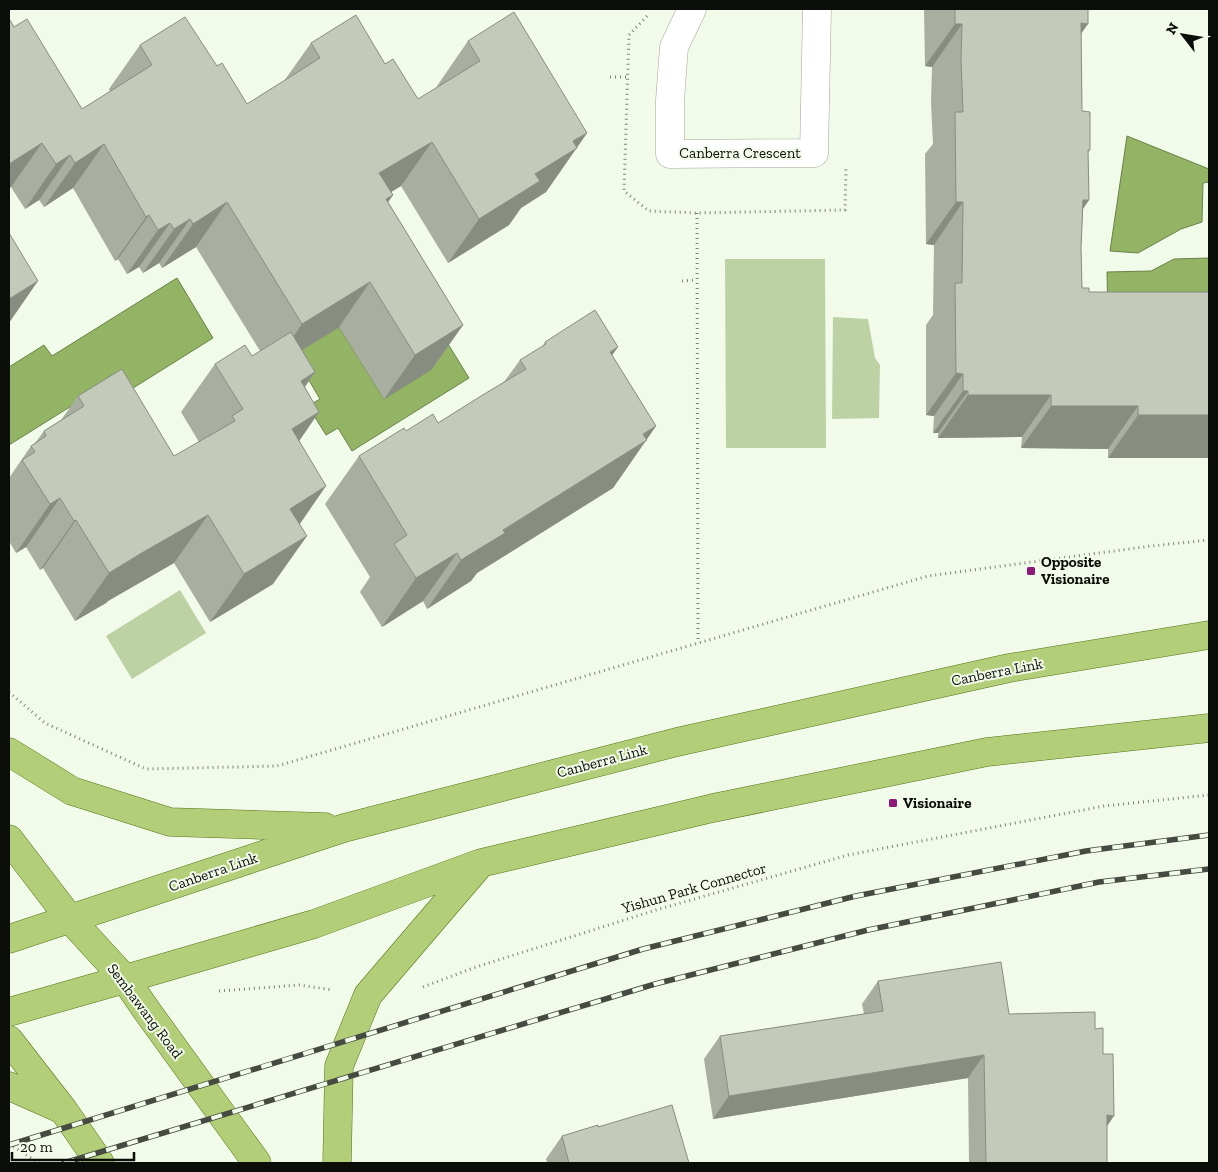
<svg xmlns="http://www.w3.org/2000/svg" width="1218" height="1172" font-family="'Zilla Slab',serif">
<style>
.green{fill:#bdd2a4}
.water{fill:#93b365;stroke:#6a8249}
.lines{fill:none;stroke-linecap:round;stroke-linejoin:round}
.minor-casing{stroke:#9fa697;stroke-width:29}
.major-casing{stroke:#567518;stroke-width:29}
.path{stroke:#7e8378;stroke-width:3;stroke-dasharray:1 4;stroke-linecap:butt}
.minor{stroke:#fff;stroke-width:28}
.major{stroke:#b2ce79;stroke-width:28}
.rail-casing{stroke:#464b42;stroke-width:5.5}
.rail{stroke:#f2fae9;stroke-width:4;stroke-dasharray:11;stroke-linecap:butt}
.wall{fill:#a8aea0}
.shaded-wall{fill:#888d82}
.building{fill:#c3caba;stroke:#888d82}
.poi-dot{fill:#8f1979;stroke:#f2fae9;stroke-width:2}
.labels{text-anchor:middle;dominant-baseline:central;stroke-width:4;stroke-linejoin:round;paint-order:stroke}
.street-label{font-size:15px;fill:#0b0e08;stroke:#f2fae9}
.poi-label{font-size:15px;font-weight:bold;fill:#0b0e08;stroke:#f2fae9;text-anchor:start}
</style>
<rect width="100%" height="100%" fill="#f2fae9"/>
<path class="green" d="M725 259H825L826 448H726Z
M833 317 868 319 875 358 880 365 879 418 832 419Z
M180 590 206 633 132 679 106 636Z"/>
<path class="water" d="M1127 136 1209 169V182L1203 183 1202 222 1181 229 1138 253 1110 251Z
M1209 258V316L1108 317 1107 272 1151 271 1174 259Z
M177 278 213 338 106 405 97 390 9 445V367L44 345 52 356Z
M421 300 469 378 352 451 338 428 326 435 308 406 320 399 307 377 282 362 339 327 384 399 432 369Z"/>
<g class="lines">
<defs>
<path id="minor" d="M692 9 674 47 670 100V154L814 153 817 9"/>
<path id="major" d="M9 752 72 791 170 822 325 827
M9 839 70 919 125 979 147 1011 257 1163
M9 939 344 828 677 742 1009 668 1209 635
M9 1012 125 979 314 924 481 863 713 808 987 752 1209 728
M9 1040 64 1111 100 1163
M9 1086 61 1109
M337 1163 339 1066 368 995 480 864"/>
</defs>
<use href="#minor" class="minor-casing"/>
<use href="#major" class="major-casing"/>
<path class="path" d="M647 16 629 35 624 191 649 211 697 213 845 210 846 169
M610 77H628
M697 213 698 643
M682 281 697 280
M9 692 45 723 146 769 277 766 928 576 1151 546 1209 540
M423 987 476 967 656 910 848 855 1104 806 1209 795
M219 991 299 985 333 990
M9 1144 39 1163"/>
<use href="#minor" class="minor"/>
<use href="#major" class="major"/>
<defs>
<path id="rail" d="M9 1145 643 949 856 896 1086 851 1209 835
M64 1163 655 984 868 930 1099 882 1209 869"/>
</defs>
<use href="#rail" class="rail-casing"/>
<use href="#rail" class="rail"/>
</g>
<path class="wall" d="M924 9H1088L1081 33 1082 111 1090 150 1088 153 1089 200 1083 209 1081 248 1082 288 1089 292 1209 458H1108V449L1021 448 1022 437 938 438V433H933L934 416 926 415V325L933 315 934 245 926 244 925 154 933 144 931 103 932 67 925 66Z
M14 27 82 109 110 92 109 89 140 45 217 66 247 104 284 81 311 43 385 64 418 99 438 87 437 86 468 41 587 133 546 192 521 208 509 225 448 263 401 186 391 192 393 195 388 202 463 325 432 369 384 399 339 327 302 350 315 372 305 387 319 412 299 441V524L273 584 210 622 174 563 108 601 106 603 75 621 43 568 40 570 26 547 16 553 9 541V478L31 446 35 443 44 431 61 420 78 396 174 456 199 442 181 412 215 364 252 356 260 351 196 247 162 268 159 263 143 273 139 267 127 274 118 259 115 261 73 188 44 207 39 200 25 209 11 187Z
M545 342 612 355 656 426 613 488 477 573 471 581 427 609 423 601 382 627 360 592 370 577 325 504 359 456 406 431 438 423 504 382 520 360 542 347Z
M878 981 1009 1014 1095 1029 1103 1054 1107 1127V1163H969L968 1078 713 1119 704 1059 720 1036 864 1014 862 1004Z
M598 1127 689 1163H547L546 1159 562 1136Z"/>
<path class="shaded-wall" d="M1081 23 1088 24 1058 66Z
M955 24H962L932 67 925 66Z
M587 133 546 192 521 208 509 225 448 263 479 219 535 174 573 141Z
M432 142 401 186 348 218 379 173Z
M42 143 11 187 9 189V164Z
M104 144 73 188 44 207 75 163Z
M70 155 39 200 25 209 56 164Z
M393 195 362 240 386 199Z
M1083 200H1089L1059 242Z
M227 202 196 247 162 268 193 224Z
M956 202H963L934 245 926 244Z
M149 215 118 259 115 261 146 217Z
M190 219 159 263 143 273 174 229Z
M170 223 139 267 127 274 158 230Z
M38 281 9 323V299Z
M370 282 339 327 271 369 302 324Z
M463 325 432 369 384 399 415 355Z
M618 347 584 395 610 352Z
M315 372 281 420 301 381Z
M956 373 963 374 934 416 926 415Z
M963 391H968L938 433H933Z
M968 395H1051L1022 437 938 438Z
M1051 406H1138L1108 449 1021 448Z
M319 412 286 460 292 429Z
M1138 415H1209V458H1108Z
M656 426 613 488 477 573 471 581 427 609 461 560 503 530Z
M326 486 293 534 290 509Z
M60 498 26 547 16 553 50 504Z
M208 515 174 563 108 601 106 603 75 621 109 573 140 554Z
M76 520 43 568 40 570 74 521Z
M307 536 273 584 210 622 244 574Z
M457 553 423 601 382 627 416 578Z
M984 1055 968 1078 713 1119 729 1096Z
M1107 1115 1114 1116 1098 1139Z"/>
<path class="building" d="M955 9H1088V24L1081 23 1082 111 1090 112V150H1088L1089 200H1083L1081 248 1082 288H1089V292H1209V415H1138V406H1051V395H968V391H963V374L956 373 955 283H962L963 202H956L955 112H963L961 60 962 24H955Z
M514 12 587 133 573 141 577 148 535 174 540 181 479 219 432 142 379 173 393 195 386 199 463 325 415 355 370 282 302 324 227 202 193 224 190 219 174 229 170 223 158 230 149 215 146 217 104 144 75 163 70 155 56 164 42 143 9 164V21L10 20 14 27 27 19 82 109 152 65 140 45 185 17 217 66 222 63 247 104 320 58 311 43 356 15 385 64 393 59 418 99 480 61 468 41Z
M9 233 38 281 9 299Z
M595 310 618 347 610 352 656 426 643 434 647 440 503 530 505 533 461 560 457 553 416 578 394 544 407 535 359 456 404 428 406 431 433 414 438 423 481 396 526 369 520 360 546 344 545 342Z
M291 332 315 372 301 381 319 412 292 429 326 486 290 509 307 536 244 574 208 515 140 554 109 573 76 520 74 521 60 498 50 504 22 460 35 452 31 446 46 436 44 431 84 406 78 396 122 369 174 456 235 421 232 416 243 409 215 364 245 345 252 356Z
M1001 962 1009 1014 1095 1012V1029L1103 1028V1054H1113L1114 1116 1107 1115V1163H986L984 1055 729 1096 720 1036 883 1011 878 981Z
M672 1105 689 1163H569L562 1136 598 1125V1127Z"/>
<g class="poi-dot">
<rect x="1026" y="566" width="10" height="10" rx="2.5"/>
<rect x="888" y="798" width="10" height="10" rx="2.5"/>
</g>
<g class="labels">
<g class="street-label">
<text x="740" y="153">Canberra Crescent</text>
<text transform="translate(997 672) rotate(-11)">Canberra Link</text>
<text transform="translate(602 761) rotate(-15)">Canberra Link</text>
<text transform="translate(213 872) rotate(-19)">Canberra Link</text>
<text transform="translate(694 888) rotate(-16)">Yishun Park Connector</text>
<text transform="translate(145 1011) rotate(53)">Sembawang Road</text>
</g>
<g class="poi-label">
<text x="1041" y="562">Opposite<tspan x="1041" dy="17">Visionaire</tspan></text>
<text x="903" y="803">Visionaire</text>
</g>
</g>
<rect width="1218" height="1172" fill="none" stroke="#0b0e08" stroke-width="20"/>
<g transform="translate(1183 35) rotate(301)" stroke="#f2fae9" stroke-width="4" paint-order="stroke">
<path d="M0-4L9 19L0 12L-9 19Z" fill="#0b0e08"/>
<text y="-8" font-size="14" font-weight="bold" text-anchor="middle" fill="#0b0e08">N</text>
</g>
<path d="M12 1152v8h122v-8" fill="none" stroke="#0b0e08" stroke-width="2.5"/>
<text x="20" y="1152" font-size="15" fill="#0b0e08" stroke="#f2fae9" stroke-width="4" paint-order="stroke">20 m</text>
</svg>
